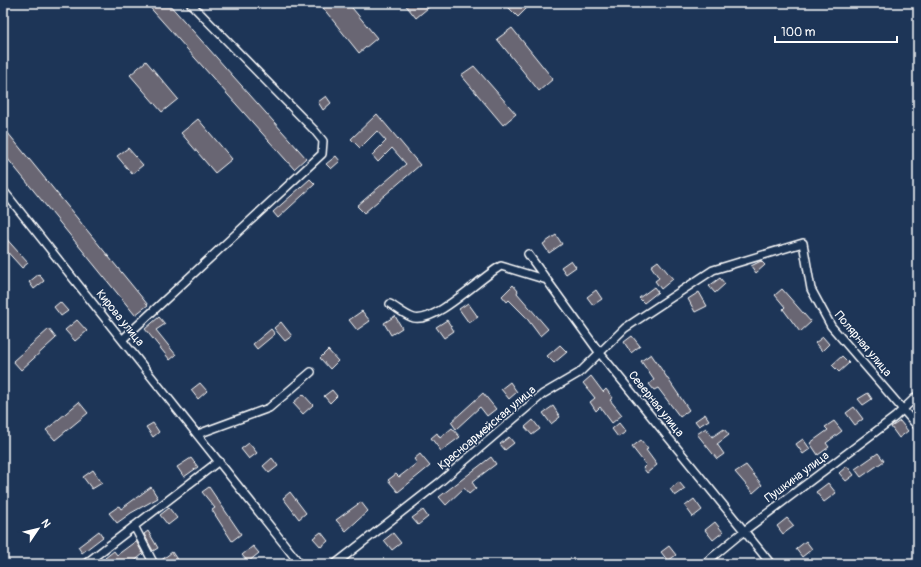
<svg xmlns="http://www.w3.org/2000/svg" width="921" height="567" font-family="Pangolin,sans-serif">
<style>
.building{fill:#696673;stroke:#fff}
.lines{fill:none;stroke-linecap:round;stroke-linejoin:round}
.minor-casing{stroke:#fff;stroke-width:10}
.minor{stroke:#1d3557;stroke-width:7}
.labels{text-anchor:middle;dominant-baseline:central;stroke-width:3;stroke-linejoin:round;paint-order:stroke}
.street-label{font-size:12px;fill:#fff;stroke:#1d3557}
</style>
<rect width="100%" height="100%" fill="#1d3557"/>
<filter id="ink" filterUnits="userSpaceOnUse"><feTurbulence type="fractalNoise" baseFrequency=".025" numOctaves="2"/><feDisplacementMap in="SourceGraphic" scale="8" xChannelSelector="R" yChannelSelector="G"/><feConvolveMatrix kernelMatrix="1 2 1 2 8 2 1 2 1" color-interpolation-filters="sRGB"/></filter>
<g filter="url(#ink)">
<path class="building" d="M146 3H168L306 158 294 169Z
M319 3H348L377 38 359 53Z
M404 3H434L416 18Z
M504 3H522L527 8 518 17Z
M512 28 553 79 539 91 497 39Z
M146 61 178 99 162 112 130 75Z
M474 66 516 114 503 125 461 75Z
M326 96 331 103 323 110 318 102Z
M377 114 420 165 364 213 357 206 406 164 392 148 378 162 372 155 386 141 377 131 360 148 351 139Z
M198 119 232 159 215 173 181 133Z
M3 127 148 305 135 315 3 153Z
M128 148 143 165 132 174 117 156Z
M336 156 340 161 331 169 326 164Z
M310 179 315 184 278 218 273 212Z
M3 235 28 263 22 268 3 247Z
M556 235 562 244 549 253 543 244Z
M571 260 576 267 566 274 561 267Z
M658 261 673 279 661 289 655 281 659 278 651 266Z
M761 261 765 265 756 273 751 266Z
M39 274 44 281 34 289 29 282Z
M720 278 725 284 715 293 709 286Z
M513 285 518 291 517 293 548 329 540 336 525 316 509 300 507 302 502 296Z
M654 287 658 292 644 303 639 298Z
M782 289 811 322 800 332 783 309 785 307 775 295Z
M596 290 602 299 593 305 587 297Z
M699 292 707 306 695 312 688 299Z
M60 302 68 311 61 316 54 307Z
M468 303 478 317 469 323 459 309Z
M362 311 370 321 357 330 349 320Z
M395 316 402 328 391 335 384 323Z
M159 317 165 324 156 330 176 355 170 360 145 329Z
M77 320 87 331 75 341 65 330Z
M447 320 454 331 444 338 436 327Z
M281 322 292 336 285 341 274 328Z
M49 329 56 338 21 370 13 361Z
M271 329 275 334 257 349 253 344Z
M632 336 640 346 631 353 624 342Z
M823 337 829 344 822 351 815 343Z
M560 345 567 352 554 363 547 356Z
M328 350 338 361 330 369 320 358Z
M651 354 689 410 680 417 658 388 654 390 649 384 654 380 641 361Z
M842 356 849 363 839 372 832 365Z
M591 376 603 392 606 389 613 398 610 400 622 415 612 423 600 407 596 411 590 402 595 398 583 383Z
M510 382 517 392 509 399 501 389Z
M200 383 207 391 198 399 191 390Z
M332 390 337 396 330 403 324 396Z
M483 393 496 409 487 416 480 407 456 429 451 422Z
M868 393 872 399 863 405 858 399Z
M303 394 313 405 303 414 293 403Z
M79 402 88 413 55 440 46 430Z
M553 406 560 417 551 424 543 413Z
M854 407 863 419 855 425 846 413Z
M705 414 709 420 699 426 695 421Z
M533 420 540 429 532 435 525 427Z
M834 421 842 431 826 443 829 447 818 455 810 443 828 430 825 427Z
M900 421 908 431 899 438 891 427Z
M153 423 159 432 153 437 146 427Z
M619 423 626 432 618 437 612 429Z
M452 428 460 437 441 451 431 438 437 433 440 438Z
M706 428 712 437 724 429 729 435 717 444 724 454 717 459 697 434Z
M509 437 514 443 505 450 500 444Z
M803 439 810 449 803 454 796 444Z
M641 440 648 449 646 450 657 465 647 473 643 468 646 465 632 447Z
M249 443 257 453 249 459 241 449Z
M878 453 884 461 861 477 855 469Z
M420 454 430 466 398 492 388 480 396 474 399 477 417 463 414 459Z
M491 457 496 464 472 482 476 488 469 494 464 488 446 505 439 497Z
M191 458 198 467 184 477 177 467Z
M272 458 278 466 269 473 263 466Z
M746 465 762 485 753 493 735 472Z
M847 466 854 475 846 481 839 473Z
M93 470 102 483 92 489 83 477Z
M679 482 685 489 675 496 670 489Z
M828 483 836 493 824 502 816 492Z
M151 487 158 498 131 513 117 523 109 513 119 506 121 509Z
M209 487 241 534 232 541 212 510 215 508 202 492Z
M290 492 306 513 299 519 283 498Z
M694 499 702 510 693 517 685 506Z
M361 502 368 511 346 531 336 520Z
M169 508 177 518 168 525 160 515Z
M423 510 428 517 418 525 412 518Z
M787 518 794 526 783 534 777 526Z
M715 522 723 532 713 540 705 530Z
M99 531 103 537 82 553 78 547Z
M148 531 158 548 153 551 144 534Z
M321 532 328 541 321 547 313 538Z
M393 533 401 543 392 550 384 540Z
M136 541 143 554 131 564H110L105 558 114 551 117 555Z
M806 541 812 549 802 557 796 549Z
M253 546 259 553 248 562 242 555Z
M669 546 676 555 668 561 661 552Z
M172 552 178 561 174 564H159V562Z"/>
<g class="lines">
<defs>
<path id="minor" d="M3 190 300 564
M528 254 599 352 771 564
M390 304C397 308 406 316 414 318 436 323 481 277 501 266L547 280
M123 339 322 154 323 141 315 131 190 3
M198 434 269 408 311 372
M134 526 154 564
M85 564 219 461
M335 564 440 482 543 394 579 373 625 328 713 270 803 243 811 289 831 326 918 427
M704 564 744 531 895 417 918 395"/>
</defs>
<use href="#minor" class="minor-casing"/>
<use href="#minor" class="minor"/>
</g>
</g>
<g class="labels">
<g class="street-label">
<text transform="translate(120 318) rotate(51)">Кирова улица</text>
<text transform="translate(863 344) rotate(50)">Полярная улица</text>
<text transform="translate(656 404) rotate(51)">Северная улица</text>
<text transform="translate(487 428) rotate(-40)">Красноармейская улица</text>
<text transform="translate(797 477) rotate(-37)">Пушкина улица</text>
</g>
</g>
<rect width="921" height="567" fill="none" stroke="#1d3557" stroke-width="16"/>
<rect x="8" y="8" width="905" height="551" fill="none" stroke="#fff" stroke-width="1.5" filter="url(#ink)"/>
<g transform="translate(38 529) rotate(55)" stroke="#1d3557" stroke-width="3" paint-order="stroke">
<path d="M0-3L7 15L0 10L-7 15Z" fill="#ffffff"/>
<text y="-6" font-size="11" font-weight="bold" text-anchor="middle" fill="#ffffff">N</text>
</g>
<path d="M775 36v6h122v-6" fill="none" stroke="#ffffff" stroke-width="2"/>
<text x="781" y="36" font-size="12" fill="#ffffff" stroke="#1d3557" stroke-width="3" paint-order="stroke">100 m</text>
</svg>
